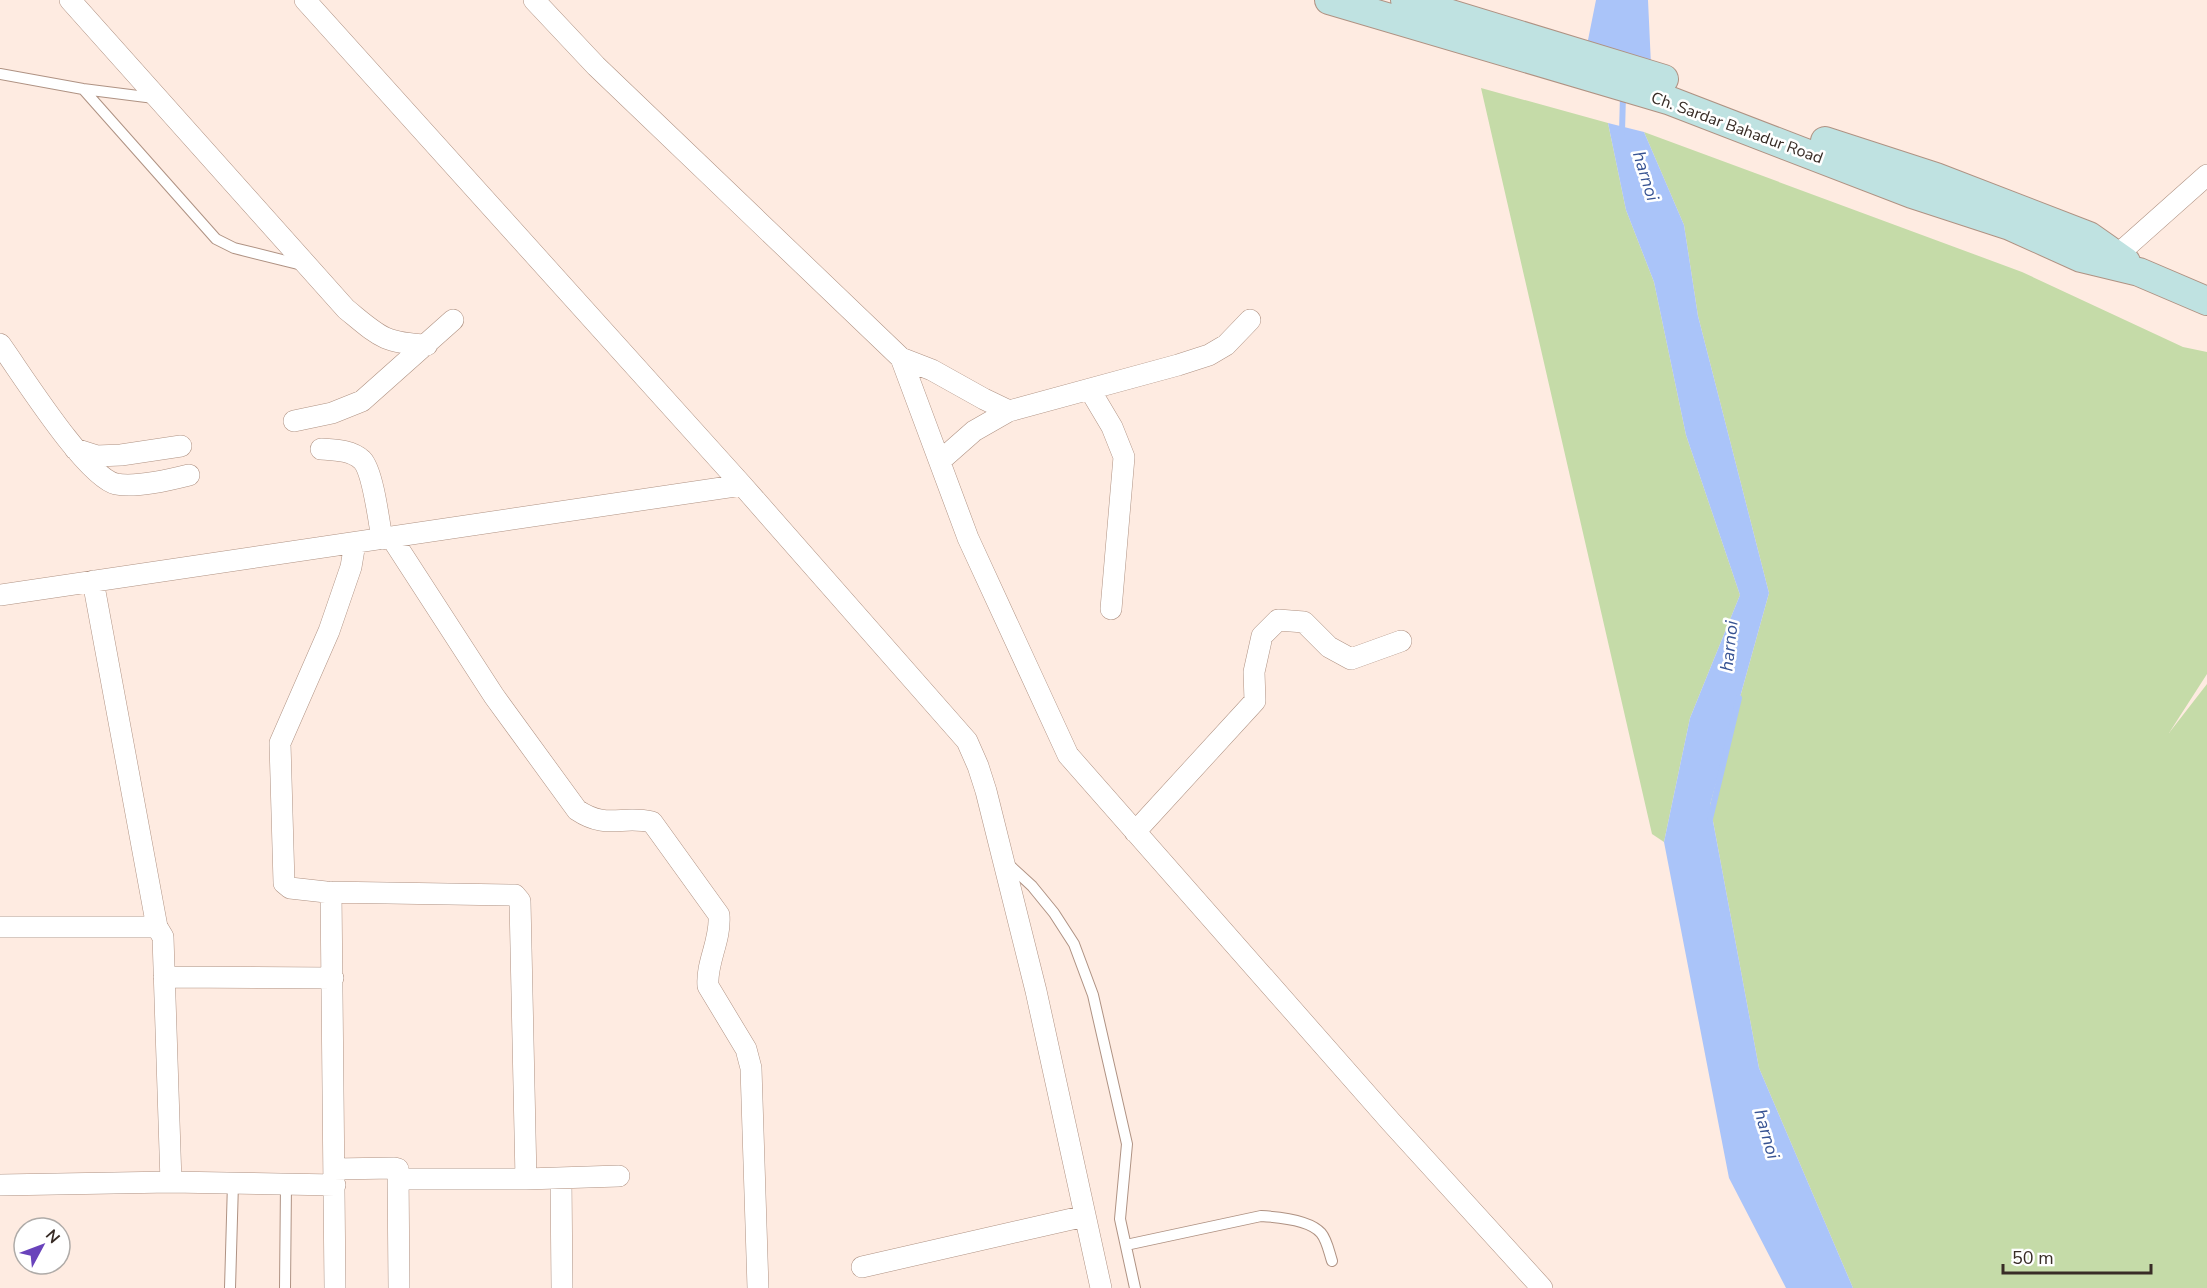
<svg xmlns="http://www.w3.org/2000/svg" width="2207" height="1288" font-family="'Nunito Sans',sans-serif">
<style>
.green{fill:#c5dba8}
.water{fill:#aac4f9}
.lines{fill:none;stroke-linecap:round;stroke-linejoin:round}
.stream{stroke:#aac4f9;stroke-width:6}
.service-casing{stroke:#af9283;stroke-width:12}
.minor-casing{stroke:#af9283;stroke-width:22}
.secondary-casing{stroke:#af9283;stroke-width:30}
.service{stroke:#fff;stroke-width:10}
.minor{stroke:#fff;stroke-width:21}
.secondary{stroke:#bfe2e1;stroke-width:28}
.labels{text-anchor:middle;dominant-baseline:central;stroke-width:5;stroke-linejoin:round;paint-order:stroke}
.street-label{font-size:16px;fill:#382c26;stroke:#fff}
.water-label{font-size:18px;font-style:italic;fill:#375393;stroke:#fff}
</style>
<rect width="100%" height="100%" fill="#feebe1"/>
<path class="green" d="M1481 88 1608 123 1626 210 1654 282 1686 435 1740 595 1690 718 1664 842 1652 834Z
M1644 132 2022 272 2183 347 2207 352V674L2169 733 2207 684V1288H1853L1759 1068 1710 805 1769 593 1698 316 1684 225Z"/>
<path class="water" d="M1596 0H1648L1651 65 1587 45Z
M1608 123 1644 132 1684 225 1698 316 1769 593 1710 805 1759 1068 1853 1288H1786L1729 1178 1664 842 1690 718 1740 595 1686 435 1654 282 1626 210Z"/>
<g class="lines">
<path class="stream" d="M1622 132 1623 95
M1710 819 1739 698"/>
<defs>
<path id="service" d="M0 74 83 89 154 98
M83 89 216 239 234 248 302 265
M1007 863 1032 886 1054 913 1074 944 1093 995 1127 1144 1120 1219 1135 1288
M1126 1245 1261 1216C1278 1217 1310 1220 1321 1233 1327 1240 1329 1252 1332 1261
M230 1288 233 1183
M285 1288 286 1184"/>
<path id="minor" d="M70 0 346 309C379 336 383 343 427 345
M305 0 742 485 967 741 978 766 986 791 1036 991 1101 1288
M534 0 596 66 901 358 968 538 1068 755 1391 1122 1542 1288
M2116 256 2207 175
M0 344C21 373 86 477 116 484 136 488 169 480 189 475
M901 358 932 370 984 399 1009 411
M1090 390 1112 427 1124 457 1111 609
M294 421 332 413 362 401 453 320
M75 449 97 456 121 455 181 446
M321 449C335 450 351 450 362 460 373 471 379 522 382 539
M940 461 974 431 1009 411 1178 365 1209 355 1226 345 1250 320
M391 537 494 696 577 810C607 830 621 815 652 822L719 915C721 941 706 962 708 986L746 1049 751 1068 758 1288
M355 543 351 567 329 631 280 743 284 883 290 888 326 892 515 895 520 901 526 1179
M93 581 157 927
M0 595 742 485
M1135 832 1255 701 1254 672 1262 636 1278 620 1304 622 1329 647 1351 659 1401 641
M331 892 335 1288
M0 927H157L163 937 171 1182
M164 977 333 978
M334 1169 394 1168 398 1169 399 1288
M561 1178 562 1288
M399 1179H526L619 1176
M0 1185 171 1182 335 1185
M862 1267 1085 1216"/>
<path id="secondary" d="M1329 0 1668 100 1912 194 2010 226 2081 258 2139 272 2207 301
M1405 0 1664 79
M1825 141 1936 177 2089 236 2126 262"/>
</defs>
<use href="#service" class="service-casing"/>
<use href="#minor" class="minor-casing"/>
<use href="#secondary" class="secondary-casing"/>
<use href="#service" class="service"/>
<use href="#minor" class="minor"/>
<use href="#secondary" class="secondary"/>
</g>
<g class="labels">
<g class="street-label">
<text transform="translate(1737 128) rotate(20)">Ch. Sardar Bahadur Road</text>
</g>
<g class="water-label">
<text transform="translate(1646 176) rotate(73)">harnoi</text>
<text transform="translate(1729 646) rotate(-84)">harnoi</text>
<text transform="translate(1767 1134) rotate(74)">harnoi</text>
</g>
</g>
<g transform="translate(42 1246) rotate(49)"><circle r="28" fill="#ffffff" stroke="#afaba8" stroke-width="1.5"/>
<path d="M0-4.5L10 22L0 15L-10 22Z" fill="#6943bb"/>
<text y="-9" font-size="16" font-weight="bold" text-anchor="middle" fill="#382c26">N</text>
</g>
<path d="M2003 1264v9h148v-9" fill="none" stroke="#382c26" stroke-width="3"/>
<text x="2012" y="1264" font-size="18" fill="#382c26" stroke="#ffffff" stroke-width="4.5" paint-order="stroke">50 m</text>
</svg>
